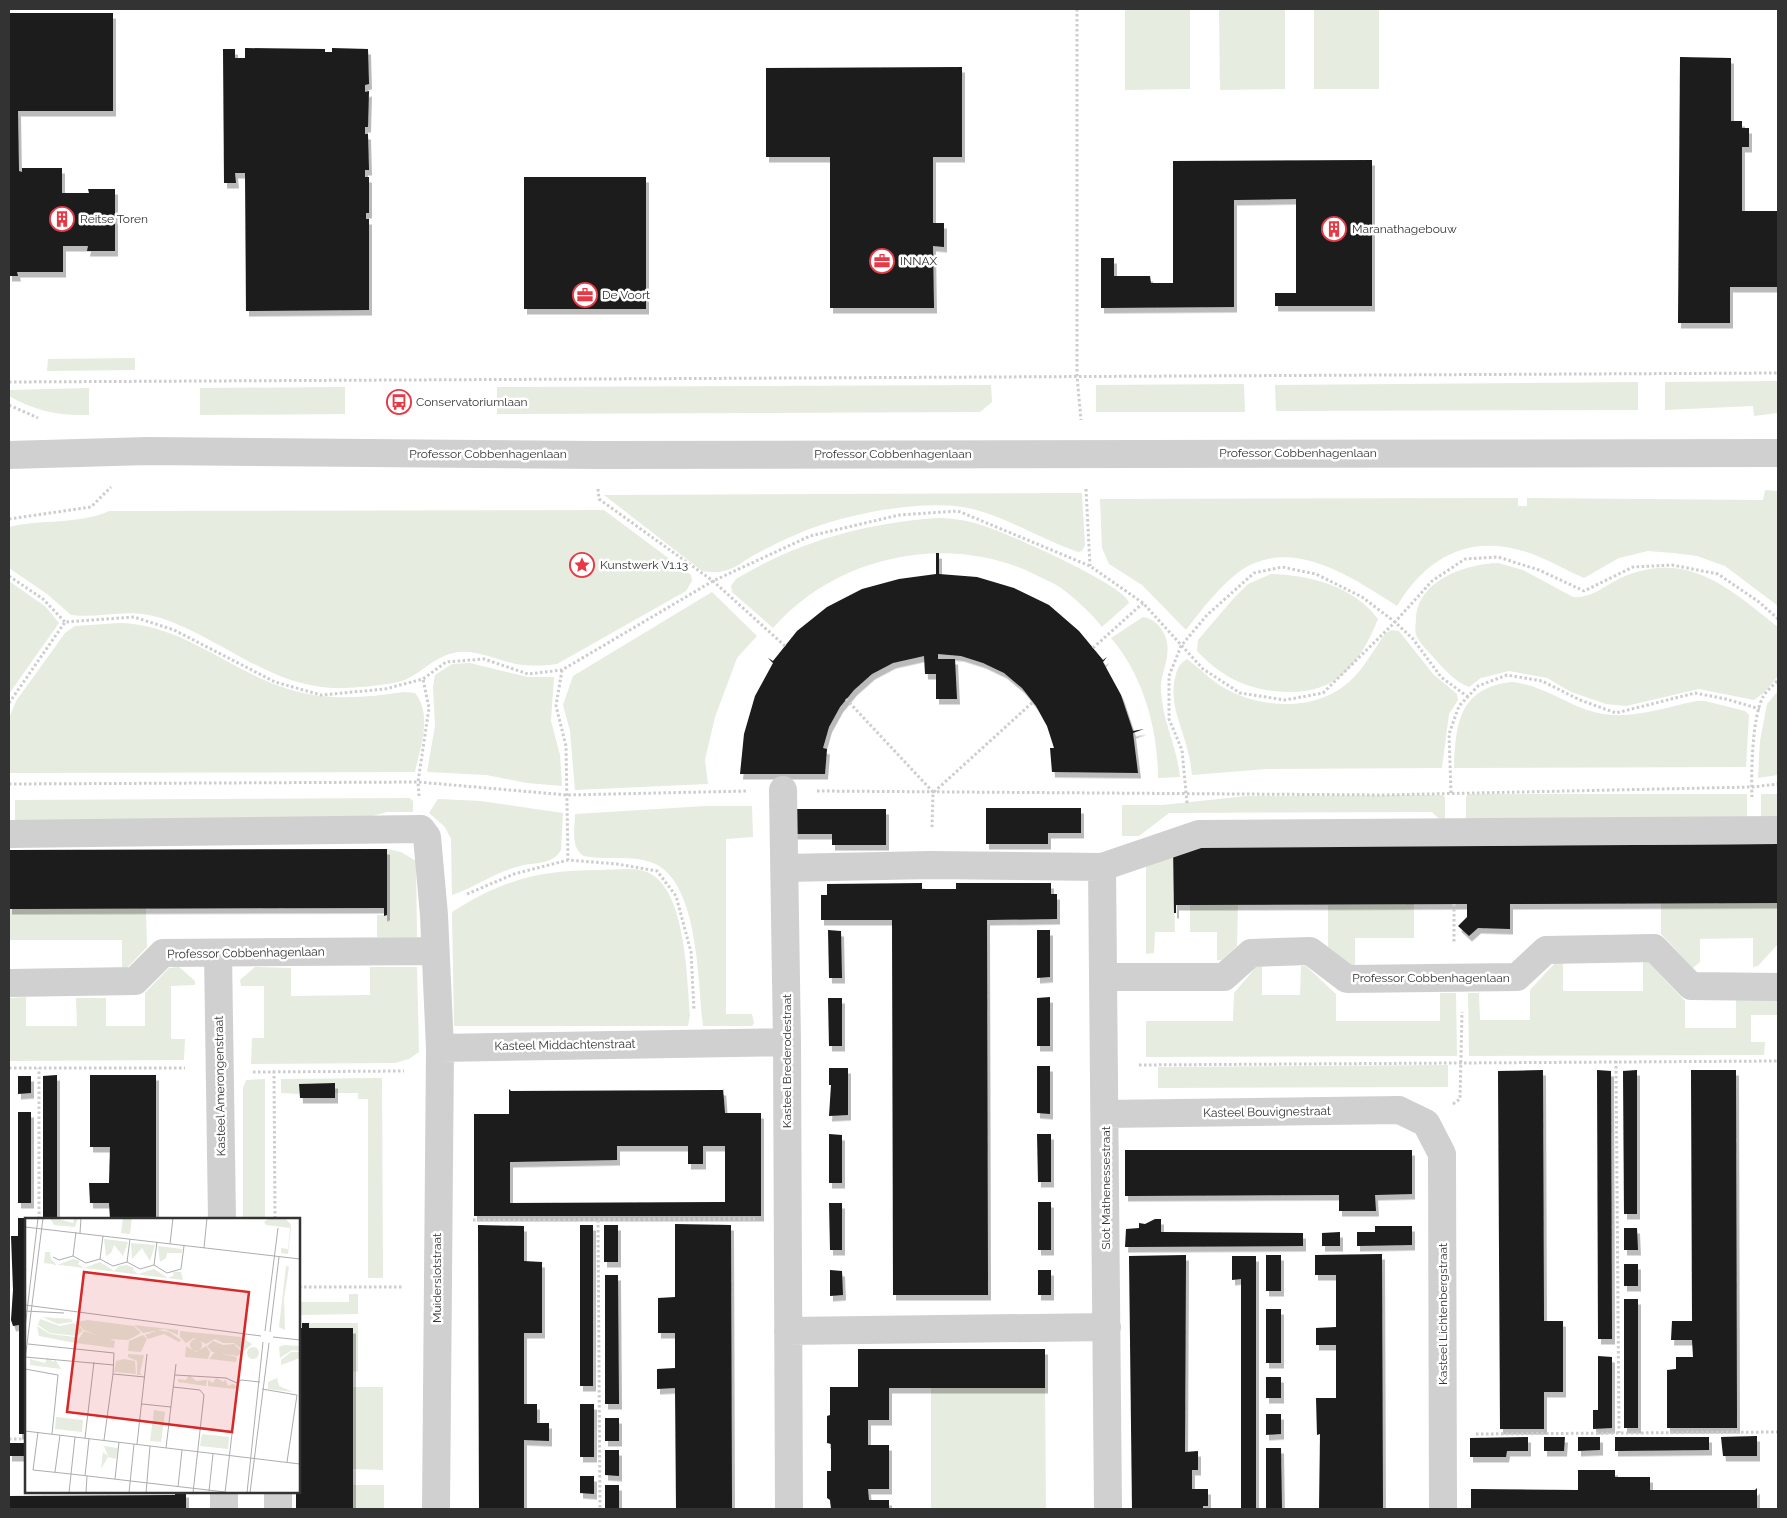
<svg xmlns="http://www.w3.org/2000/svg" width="1787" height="1518" font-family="Raleway,sans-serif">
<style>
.green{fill:#e6ecdf}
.building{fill:#1a1a1a;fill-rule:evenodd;filter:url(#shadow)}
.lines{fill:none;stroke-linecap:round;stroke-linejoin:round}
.path{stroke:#cdcdcd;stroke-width:3;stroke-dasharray:2.5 2.5;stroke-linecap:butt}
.minor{stroke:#d0d0d0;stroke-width:28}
.labels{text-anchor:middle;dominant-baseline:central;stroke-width:5;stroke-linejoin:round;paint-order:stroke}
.poi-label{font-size:12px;fill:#333;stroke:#fff;text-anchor:start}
.street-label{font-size:12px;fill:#333;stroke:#fff}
.inset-road{fill:none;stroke:#adadad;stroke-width:1}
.view{fill:#d62828;fill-opacity:0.15;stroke:#d62828;stroke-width:2.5}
.inset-edge{fill:none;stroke:#333;stroke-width:2.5}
</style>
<defs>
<filter id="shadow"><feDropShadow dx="3" dy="5.5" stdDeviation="0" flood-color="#0004"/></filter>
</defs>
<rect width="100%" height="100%" fill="#fff"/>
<path class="green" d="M1125 9H1190V89L1125 90Z
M1219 9H1285V89L1220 90Z
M1314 9H1379V89H1314Z
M135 358V370L47 371 48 359Z
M1778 381V413L1754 416 1753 406 1665 410V382Z
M1638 382V410L1276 411 1275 385Z
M1244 384 1245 412H1096V385Z
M991 385 992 402 980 412 497 414V387Z
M345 387V414L200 415V388Z
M89 388V415C59 416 35 411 9 396V390Z
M1765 490 1778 491V606L1725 566 1697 556 1673 553 1648 551 1619 558 1584 578C1568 571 1552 562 1535 555 1475 532 1429 553 1397 606 1353 578 1292 535 1240 571 1219 587 1202 609 1186 630L1142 585 1109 564 1102 548 1100 499 1518 498V506H1527V498L1763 500Z
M1082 493 1085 545 1082 551 1078 552C1043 540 1010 519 973 509 928 497 838 515 795 535 781 541 767 548 754 555 745 560 735 569 724 571 717 573 709 572 702 571L604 495Z
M604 510 691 575 692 581 686 591 557 664C543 666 530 666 516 664 496 660 474 648 453 653 435 657 423 671 407 679 396 685 346 689 332 688 268 685 219 637 161 618 125 607 103 619 71 615L47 594 9 568V527C41 519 78 525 109 511Z
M936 518C952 518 966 520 981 525 1003 531 1127 586 1129 603L1102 627C1091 613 1076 599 1061 588 1053 582 1043 579 1034 574 947 532 836 556 773 628L732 592 731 586 736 579C799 541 863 524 936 518Z
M1498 563 1523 570 1573 597C1592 599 1608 583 1625 576 1690 550 1731 590 1778 627V676L1765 692 1754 700 1699 689 1626 706 1606 704 1571 692 1547 678 1509 671 1481 678 1469 687C1454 681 1445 670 1434 658 1429 652 1421 645 1417 637 1414 632 1416 624 1416 618 1418 580 1466 564 1498 563Z
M1271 574C1309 575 1354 586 1378 619 1357 671 1331 698 1273 691 1241 687 1219 674 1197 651L1198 640 1233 599 1248 584Z
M9 581 46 607 59 623 9 694Z
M712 592 757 636 737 658 715 717 705 760 708 784 575 790 570 731 563 705 573 676Z
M1143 617C1153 618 1162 627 1165 636 1173 655 1160 672 1161 690 1162 720 1177 746 1180 777L1158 778C1158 729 1143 675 1111 638Z
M120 623C182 624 230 671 288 689 326 701 365 698 404 692L415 693C433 715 420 748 415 772L9 773V718L16 701 65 633 75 626Z
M1391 630 1399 631 1433 674 1457 694 1458 700 1449 714 1442 768 1267 769 1192 775C1191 767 1190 759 1188 752 1182 725 1169 706 1175 678 1177 669 1179 664 1187 659 1202 670 1213 683 1230 691 1268 710 1320 710 1351 680 1365 667 1374 649 1385 634Z
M470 663 528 677H554L551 721 560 755 562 786 527 783 486 775 427 772 435 726 433 687 435 675 452 664Z
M1511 682C1539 684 1561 701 1587 710 1625 723 1660 708 1697 701H1705L1745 711 1749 715 1746 767 1454 768C1456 724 1458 689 1511 682Z
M1778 691V775L1758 778 1760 741 1767 704Z
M1468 794H1747V819H1466V797Z
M1761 794H1778V818H1761Z
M1442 795 1445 797V819L1440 820 1432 812 1169 813 1139 836H1122V805H1163L1246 796Z
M410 798 413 801V812H387L354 821 15 822V800Z
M438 799 481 801 563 813 561 850C553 865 535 862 520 866 495 872 476 887 452 895L451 839 445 827 429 813Z
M706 806H752L753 837 726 839V1014H752L754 1023 752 1026H703C698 984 699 881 653 863 630 854 607 861 584 856 570 848 575 827 575 814Z
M1173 848 1175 932H1155L1154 953 1146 954V863Z
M387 849 401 852 416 861 417 937H377V915H387Z
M601 870C615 870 633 867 647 872 686 887 687 980 690 1015L688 1026H454L452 912C504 879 540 870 601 870Z
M1661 903H1778V944L1758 966 1753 967V938L1700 939V962L1693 968 1661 934Z
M1414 904V938H1355V967H1350L1328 947V905Z
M1190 905H1238L1237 946 1222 960H1217V932H1190Z
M9 909H146L147 947 127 968H122V940H9Z
M1563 962V991H1643V962H1648L1685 1001V1028H1736V1000H1778V1015H1751V1042H1765L1764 1055 1469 1056 1468 993H1479L1480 1020H1530V990L1555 963Z
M1262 966V995H1300L1301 966H1306L1336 994V1021H1440V993H1456L1457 1056 1146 1057V1021H1233L1234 993 1256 967Z
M179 967 195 981V985L171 986V1039H185L184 1060 9 1061V998L26 997V1026H77L76 998H106V1026H145V993L169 968Z
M255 967 291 968V996L370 995V967H417L419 1052 409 1059 395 1063 251 1064 252 1038H264V986H241L240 980Z
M1448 1065V1087L1158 1088V1067Z
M382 1078 383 1278H368V1099H358V1093H335V1083L300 1084 299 1094 281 1093V1079Z
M265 1079V1219H243V1088L246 1080Z
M349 1294H358V1314L299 1315V1302H349Z
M309 1323H358V1372L353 1371V1328H309Z
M353 1387H383V1470L353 1469Z
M931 1388H1045L1046 1509H931Z
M353 1485H384V1509H353Z"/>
<path class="building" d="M9 13H113V111H18L19 171 22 172V168H62V193H89L88 189H115V251H87L88 246H63V272H17L18 276H9Z
M245 48 325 49V52H332V48L368 49 369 84 365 85V92L369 91 368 127H365V134H368L369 170H365V177H369V213H366V219H369V310L246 311 245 173H235L236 183H224L223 49H235V58H245Z
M1680 57 1731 58V121H1742V128H1749V147H1742V211H1778V287H1730V323H1678Z
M962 67V157H933V223H944V247L933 246 934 308H830V157H766V68Z
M1372 160V306H1275V293H1296V199L1234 200V307L1101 308V258H1114V276H1150L1151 283H1173V161Z
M524 177H646V309H524Z
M936 553H939V574L977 577 1014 588 1049 605 1079 631 1103 660 1107 657 1103 662 1121 695 1133 731 1144 729 1133 733 1138 773 1052 772 1050 748H1054L1047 726 1036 706 1022 688 1004 673 983 663 961 656 938 654V659H955L957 699H936V674H925L924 656 893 663 872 674 854 690 840 707 829 727 823 748 827 749 825 774H740L744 734 755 696 773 663 768 658 773 661 797 631 827 607 862 589 899 579 936 574Z
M986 808H1081V833H1048V844H986Z
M792 809H886V845H832V834H792Z
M1778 844V903L1510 904V929L1478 928 1469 936 1458 926 1467 917V904L1176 905V913H1174L1173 847Z
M387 849V915L384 916V908L9 909V850Z
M922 883V889H956V883H1051V894H1057V919L987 920 988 1295H893L892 920H821V895H827V884Z
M828 930 841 931 842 978H829Z
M1037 930H1050V977L1037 978Z
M1050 997V1046H1037V998Z
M828 998H842V1046H829Z
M1037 1066H1050V1114L1037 1113Z
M829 1068H848V1115L829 1116 831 1085H829Z
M1543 1070 1544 1321H1563V1392H1544V1429H1500L1498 1071Z
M1597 1070 1611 1071 1612 1339H1598Z
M1637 1070V1214H1624L1623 1071Z
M1691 1070H1736L1737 1428H1667V1370L1676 1369V1357H1693L1692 1340H1671L1672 1321H1692Z
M57 1075V1218H43V1076Z
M90 1075H156V1219H110L109 1203H90L89 1183H109L110 1147H90Z
M18 1076H31V1093L18 1094Z
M335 1083V1098H300L299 1084Z
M723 1088 725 1113H761V1216H474V1114H509V1089L511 1091 723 1090ZM617 1146H688V1164H703V1146H725V1202L510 1203V1162L617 1160Z
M18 1112H31V1203H18Z
M829 1134 842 1135V1183H829Z
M1037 1134H1051V1182H1038Z
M1125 1150H1412V1194L1375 1195 1376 1211H1339V1195L1125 1196Z
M1038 1202H1051V1250H1038Z
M829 1203H842V1250H830Z
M18 1218H26V1434H19V1325L13 1326 11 1320 13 1290 11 1236H18Z
M1155 1219H1161V1232L1303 1233V1246L1125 1247 1126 1229 1139 1228V1223L1145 1224Z
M675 1224 731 1225 732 1509H676L675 1388 657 1389V1369L675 1368V1333H658V1298L675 1297Z
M478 1225 524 1226V1261L542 1262V1333H524V1404H537V1423H549V1441L524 1440V1509H479Z
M580 1225H593V1386H580Z
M604 1225H618V1262H604Z
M1375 1226H1412V1245L1357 1246V1232H1375Z
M1624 1228H1637L1638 1250H1624Z
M1340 1232V1246H1322V1233Z
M1382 1254 1383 1509H1319L1320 1434 1317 1435 1316 1398H1336V1345H1316V1328L1336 1327V1275H1315V1255Z
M1186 1255 1185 1452 1198 1451V1470H1192V1489H1208V1506H1203V1509H1132L1129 1256Z
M1266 1255H1281V1291H1266Z
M1232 1256H1256V1509H1241V1279L1232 1280Z
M1624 1264H1638V1286H1624Z
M830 1270 842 1271 843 1295 830 1296Z
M1038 1270H1051V1295H1038Z
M605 1275H618L619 1404H605Z
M1624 1299H1638V1428H1624Z
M1266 1309H1281V1363H1266Z
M302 1323H309V1328H353V1509H296V1492H299V1328H302Z
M858 1349H1045V1388H889V1420H868V1445H889V1489H868L869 1500H889V1509H831L830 1500 827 1498V1471H831V1444L827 1443V1416L830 1415V1387H858Z
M1598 1356 1612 1357V1428L1593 1429V1410H1598Z
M1266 1377H1281V1398H1266Z
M580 1404H594V1457H580Z
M1266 1414H1281V1434L1266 1435Z
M605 1418H619V1441H605Z
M1757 1436V1456H1723L1721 1437Z
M1528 1437V1451H1507L1506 1457H1470V1438Z
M1544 1437H1565L1564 1451H1544Z
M1578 1437H1600V1450L1578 1451Z
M1615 1437H1709V1450L1615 1451Z
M9 1443H26V1456H9Z
M1266 1448H1281L1282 1509H1266Z
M605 1450H619V1476L605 1475Z
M1578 1470H1615V1477H1650V1490H1755L1757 1488V1509H1471V1489L1578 1490Z
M580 1476H594V1494L580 1493Z
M605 1485H619V1509H605Z
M175 1492H186V1509H9V1496L175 1495Z"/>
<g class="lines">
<path class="path" d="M1077 9V376L1081 420
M9 382 1778 373
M9 405 38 418
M598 489 599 499 713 581 785 646
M1086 489 1090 566
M9 519 91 507 111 487
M9 576 43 599 65 622
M1093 648 1143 603
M562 670 556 706 566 746 568 860 617 864 657 871 676 896 691 952 694 1010
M846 699 933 792 932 829
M9 703 65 622 134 617 174 630 275 682 321 695 385 689 423 679 446 662 484 659 528 674 562 670 713 581 810 536 899 515 958 511 1090 566 1143 603 1203 669 1240 693 1285 700 1323 693 1395 622 1432 581 1465 559 1498 557 1539 570 1584 591 1633 567 1672 565 1718 574 1759 602 1778 619
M9 784 418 782 567 795 748 791
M817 791 1383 795 1752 787 1778 784
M934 792 1033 702
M1451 793 1449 734 1459 706 1478 686 1507 675 1542 681 1580 700 1616 713 1695 693 1726 699 1760 709
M419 796 418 782 429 708 423 679
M1752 797C1751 774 1752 717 1763 697 1766 691 1774 685 1778 680
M1187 803 1182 750 1169 719V676L1181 646 1207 615 1254 573 1282 567 1316 574 1362 597 1395 622 1413 639 1441 677 1468 697
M467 894 514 874 568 860
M1454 904V943
M1616 1061 1619 1433
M1139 1065 1778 1061
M9 1068H185
M274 1071 275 1219
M253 1072 404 1071
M1453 1104 1460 1099 1462 1012
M39 1219V1068
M473 1220 755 1219
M598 1220 600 1509
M299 1287H403
M1476 1434 1778 1432
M9 1439H26"/>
<path class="minor" d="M9 455 148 451 597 455 1778 453
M783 790 787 1042 789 1509
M9 834 421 829 427 837 434 915 440 1048 787 1042
M1102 867 1108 1509
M785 868 931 865 1102 867 1199 834 1778 830
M218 953 222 1219
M1105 977H1224L1251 953 1310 951 1347 979 1517 977 1546 950 1654 948 1691 986 1778 987
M9 983 135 981 163 953 435 951
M1105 1114 1399 1110 1426 1123 1442 1154 1443 1509
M788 1331 1107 1327
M224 1492V1509
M278 1492V1509
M436 1509 440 1048"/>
</g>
<defs>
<symbol id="building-ring" viewBox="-11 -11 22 22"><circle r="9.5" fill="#fff" stroke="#e63946" stroke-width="1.5"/><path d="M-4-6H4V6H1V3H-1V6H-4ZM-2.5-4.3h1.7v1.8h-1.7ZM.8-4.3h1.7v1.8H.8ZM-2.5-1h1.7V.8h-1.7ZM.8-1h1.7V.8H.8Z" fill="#e63946"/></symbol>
<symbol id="office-ring" viewBox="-11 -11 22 22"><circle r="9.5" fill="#fff" stroke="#e63946" stroke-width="1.5"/><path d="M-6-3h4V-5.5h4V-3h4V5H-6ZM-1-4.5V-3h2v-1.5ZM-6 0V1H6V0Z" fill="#e63946"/></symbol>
<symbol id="bus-ring" viewBox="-11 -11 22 22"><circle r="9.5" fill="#fff" stroke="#e63946" stroke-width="1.5"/><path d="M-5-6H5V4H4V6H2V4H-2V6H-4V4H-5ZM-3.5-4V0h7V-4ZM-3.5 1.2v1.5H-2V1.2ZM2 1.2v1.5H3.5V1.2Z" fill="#e63946"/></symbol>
<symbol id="sight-ring" viewBox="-11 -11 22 22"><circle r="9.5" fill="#fff" stroke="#e63946" stroke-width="1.5"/><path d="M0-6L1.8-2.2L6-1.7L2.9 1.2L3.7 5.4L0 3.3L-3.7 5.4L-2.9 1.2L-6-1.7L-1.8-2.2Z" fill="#e63946"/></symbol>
</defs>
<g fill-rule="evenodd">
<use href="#building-ring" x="48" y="205" width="28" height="28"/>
<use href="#building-ring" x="1320" y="215" width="28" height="28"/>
<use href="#office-ring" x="868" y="247" width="28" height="28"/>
<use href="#office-ring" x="571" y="281" width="28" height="28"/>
<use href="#bus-ring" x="385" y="388" width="28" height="28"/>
<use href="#sight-ring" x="568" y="551" width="28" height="28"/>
</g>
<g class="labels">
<g class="poi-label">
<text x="80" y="219">Reitse Toren</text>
<text x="1352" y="229">Maranathagebouw</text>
<text x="900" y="261">INNAX</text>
<text x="602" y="295">De Voort</text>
<text x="416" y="402">Conservatoriumlaan</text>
<text x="600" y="565">Kunstwerk V1.13</text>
</g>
<g class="street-label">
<text x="1298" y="453">Professor Cobbenhagenlaan</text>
<text x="488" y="454">Professor Cobbenhagenlaan</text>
<text x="893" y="454">Professor Cobbenhagenlaan</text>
<text transform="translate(246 953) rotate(-1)">Professor Cobbenhagenlaan</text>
<text x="1431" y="978">Professor Cobbenhagenlaan</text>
<text transform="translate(565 1045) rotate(-1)">Kasteel Middachtenstraat</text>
<text transform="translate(787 1061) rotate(-90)">Kasteel Brederodestraat</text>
<text transform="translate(220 1086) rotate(-91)">Kasteel Amerongenstraat</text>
<text transform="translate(1267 1112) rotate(-1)">Kasteel Bouvignestraat</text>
<text transform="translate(1106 1188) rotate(-90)">Slot Mathenessestraat</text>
<text transform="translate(437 1278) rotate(-90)">Muiderslotstraat</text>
<text transform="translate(1443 1314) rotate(-90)">Kasteel Lichtenbergstraat</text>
</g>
</g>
<g transform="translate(25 1218)">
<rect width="275" height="275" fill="#fff"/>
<path d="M25 0H30L48 5 49 0H53L50 9 29 7ZM98 0H107L105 16 96 15ZM245 0H259L265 5 266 10 263 36 256 35V30L263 31 265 10 241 7 239 4ZM79 21 103 24 98 38 89 27 86 35 81 38ZM106 25 130 27 125 43 117 30 107 41ZM133 28 157 31V35H142L141 40 135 44ZM20 34H25L26 41 32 47 48 41 55 43 53 46 59 50 75 44 89 53 94 48 102 47 109 50 108 52 113 56 129 51 143 60 149 57 148 54H156L158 62 19 45ZM261 48 264 49 259 81 260 112 254 109ZM17 99 46 101 48 104 33 106ZM15 101 35 108 49 105 58 112 52 118 25 115 13 107ZM63 102 109 108 116 115 103 122 82 121 59 112 50 104ZM109 107 153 112V117L139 111 118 115ZM12 108 25 116 50 119V125L14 118ZM133 112 144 114 156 122 154 124 139 116 123 121 120 117ZM59 113 90 123 89 130 51 125ZM155 113 216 119 227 126 219 133 209 125H198L190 121 181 126 169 120 161 125 155 119ZM118 117 122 121 116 134 103 133 104 123ZM165 127a6 6 0 1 1 12 0a6 6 0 1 1-12 0ZM188 123 198 127 209 126 217 134 213 138 187 134 182 128ZM259 127 275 128V133L267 132 255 140 254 129ZM161 128 171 134 181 128 185 134 183 141 160 139ZM222 135a6 6 0 1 1 12 0a6 6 0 1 1-12 0ZM190 134 212 139 211 144 184 141ZM266 134H275V140L256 147V142ZM103 136 119 137 115 155 117 157H112V143L103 139ZM22 140 29 144 30 141 36 151 5 147V141L20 145ZM99 141 110 143 111 156 89 154 91 143ZM164 157 171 163 182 162 181 168 153 164V161L161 162ZM191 160 199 164 200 161 203 168 208 166 212 168 210 171 183 168V162L188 165ZM252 160 254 168 268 174 243 171V164ZM129 192 140 194 136 224 125 223ZM31 199 58 202 57 214 30 211ZM177 216 204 219 203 231 175 228ZM79 228 93 230 91 241 83 239 76 251 78 234 83 238Z" fill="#e6ecdf"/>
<path class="inset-road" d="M0 9 275 41M55 15 56 0M145 26 148 0M179 30 182 0M48 38 51 14M28 39 34 42 48 38 61 45 75 41 88 48 102 44 115 51 129 47 142 55 156 51 159 28M75 41 78 18M102 44 105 21M129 47 132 24M0 87 236 118M0 93 39 95M0 110 13 0M240 113 253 10M245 114 254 39M248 119 275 122M3 126 89 135 88 156 120 159M0 139 89 147M0 142 18 0M0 151 33 157 27 216M150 157 201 160 212 165 216 162 235 164M148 169 175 172 179 177 168 275M237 171 272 177 262 244M117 186 146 189M0 213 275 246M13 214 8 252 46 256 44 275M50 219 46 256 200 274M60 220 69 144M79 222 88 156M112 226 122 136M141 230 151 146M30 254 35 217M60 258 64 221M90 261 94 224M153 269 157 232M184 273 188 236M61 275 62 258M104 275 109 226M121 275 125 228M200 275 213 165M222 275 238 124M225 275 244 125"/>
<path class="view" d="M59 54 224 74 207 214 42 194Z"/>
<rect width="275" height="275" class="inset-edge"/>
</g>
<rect width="1787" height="1518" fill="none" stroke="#333333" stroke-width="20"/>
</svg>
